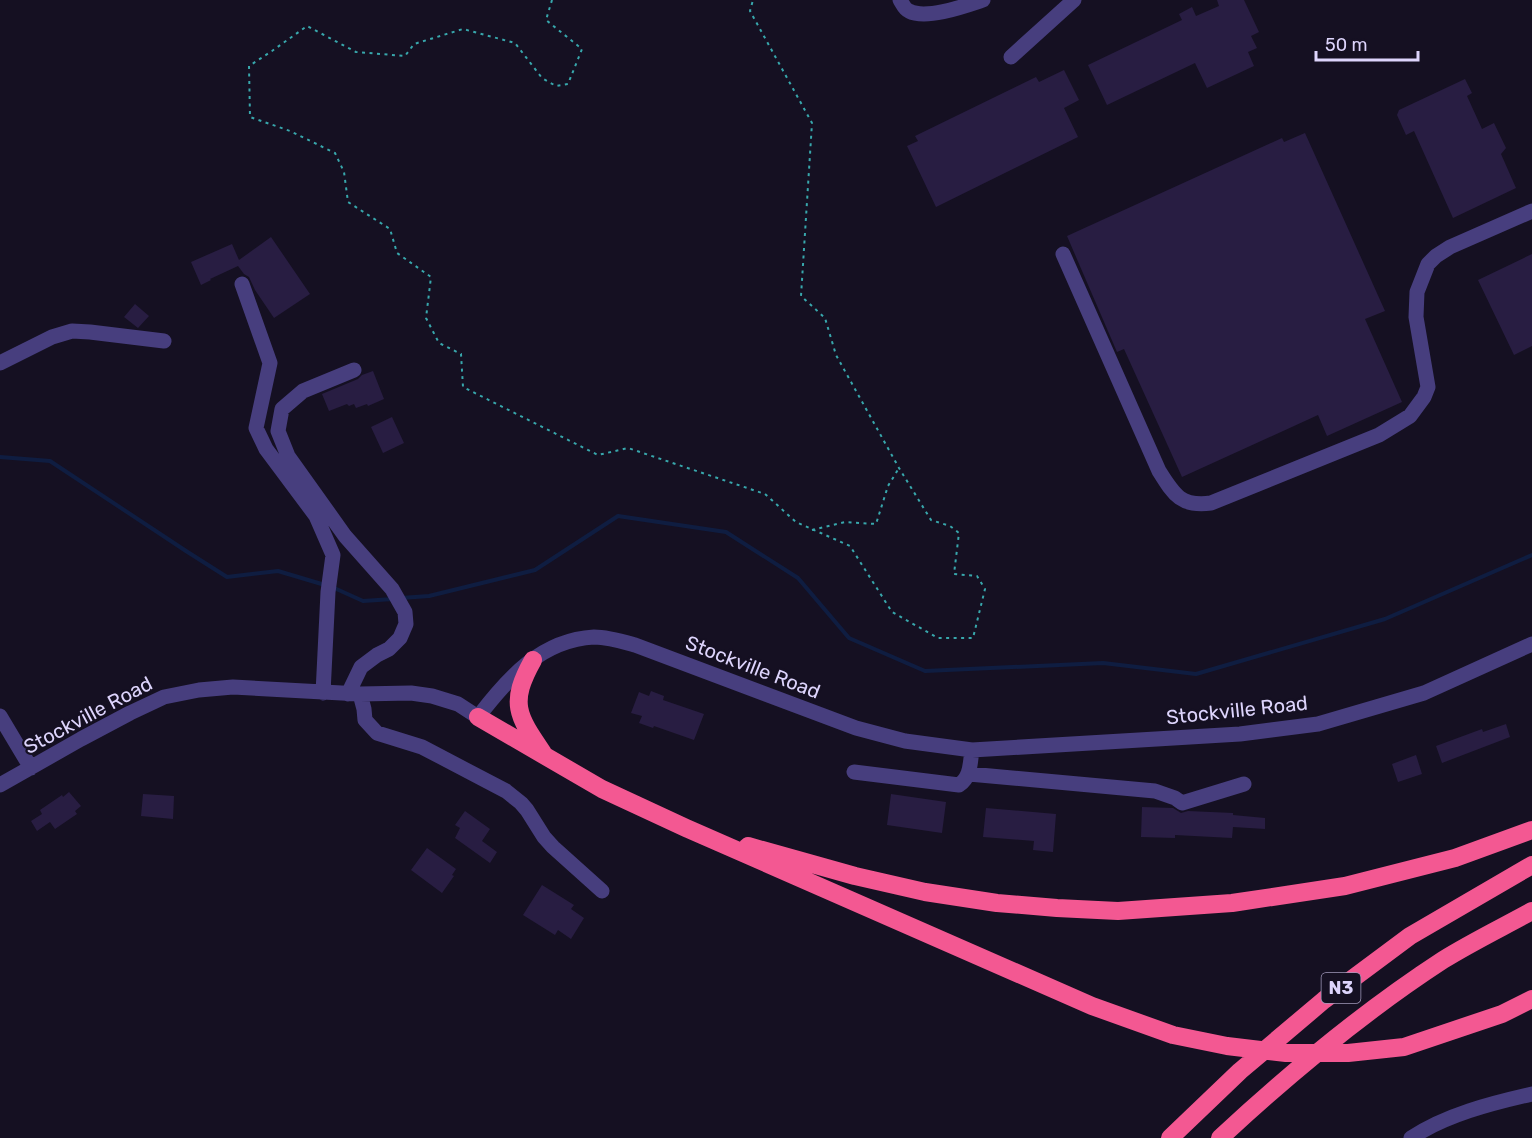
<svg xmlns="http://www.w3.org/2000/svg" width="1532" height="1138" font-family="Rubik,sans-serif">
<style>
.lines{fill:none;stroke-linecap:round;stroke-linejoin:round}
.stream{stroke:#0f1d41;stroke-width:4}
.building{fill:#281d42}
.path{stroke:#38a7ac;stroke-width:2;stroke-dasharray:3 4.5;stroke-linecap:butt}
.minor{stroke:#473e7e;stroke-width:15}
.highway{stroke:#f35892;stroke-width:18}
.labels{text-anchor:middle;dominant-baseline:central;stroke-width:4.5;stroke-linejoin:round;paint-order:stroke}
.shield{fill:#151022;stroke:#a199bb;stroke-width:1.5}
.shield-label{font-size:18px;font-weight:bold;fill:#ddd4fc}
.street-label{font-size:20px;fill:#ddd4fc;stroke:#151022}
</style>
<rect width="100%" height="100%" fill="#151022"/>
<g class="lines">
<path class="stream" d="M0 457 50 461 186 551 227 577 278 571 325 585
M332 587 363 601 393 599
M401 598 429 596 535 570 618 516 726 532 798 578 849 638 925 671 1103 663 1196 674 1385 619 1532 555"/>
</g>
<path class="building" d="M1217 0H1244L1259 32 1251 36 1257 48 1248 52 1254 66 1207 88 1195 63 1107 105 1088 65 1182 20 1179 14 1192 7 1196 16 1219 6Z
M1064 70 1079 100 1064 108 1078 137 936 207 907 146 918 141 915 136 1036 77 1039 82Z
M1465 79 1472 93 1467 96 1482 129 1494 123 1506 148 1501 154 1516 188 1453 218 1414 131 1406 135 1397 115 1399 110Z
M1305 133 1385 311 1365 319 1402 402 1327 436 1318 415 1182 477 1124 349 1117 352 1067 236 1282 138 1284 142Z
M271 237 310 294 274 318 255 290 249 277 244 274 238 266 210 279 211 280 201 285 191 262 232 244 239 260Z
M1532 254V346L1514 355 1478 280Z
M135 304 149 316 138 328 124 317Z
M373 371 384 399 368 406 367 404 356 408 354 404 349 406 347 404 329 411 322 394 358 379 362 375Z
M392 417 404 443 383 453 371 427Z
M651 691 664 696 663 700 704 714 694 740 654 726 653 728 639 723 642 716 631 713 639 692 649 696Z
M1506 724 1510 737 1442 763 1436 746 1482 729 1483 732Z
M1416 755 1422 774 1398 782 1392 764Z
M69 792 81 806 75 811 77 814 55 829 50 822 37 831 31 821 42 814 40 810 62 795 63 797Z
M143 794 174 796 173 819 141 816Z
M891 794 946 802 942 833 887 825Z
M1142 807 1173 808 1181 813 1188 811 1233 813V815L1265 818V829L1233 827 1232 838 1175 835V838L1141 837Z
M986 808 1056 814 1053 852 1033 850 1034 841 983 837Z
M465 811 490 829 482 841 497 852 490 863 455 838 460 828 455 825Z
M427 848 456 869 452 875 454 876 442 893 411 870Z
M542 885 574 905 571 909 584 918 571 939 558 930 555 935 523 915Z"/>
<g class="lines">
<path class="path" d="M552 0 546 20 582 49 568 84 556 86 542 78 515 43 463 29 414 44 405 56 356 52 307 26 272 51 249 66 250 117 290 131 335 153 344 172 348 202 390 229 397 253 431 277 426 318 439 343 461 354 463 387 598 455 628 448 765 494 796 522 850 546 892 612 938 638H973L985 589 977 576 954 574 959 533 950 526 931 520 899 468 836 355 825 318 801 296 812 123 750 11 753 0
M812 530 845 522 876 524 888 486 899 468"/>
<path class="minor" d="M900 0C903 4 904 9 909 11 926 20 965 6 983 0
M1011 57 1074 0
M1063 254 1159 471C1174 495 1181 507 1211 503L1379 435 1410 416 1424 397 1428 387 1416 317 1417 292 1428 264 1436 256 1450 247 1532 211
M242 284 270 363 256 428 266 449 316 516 333 555 328 592 323 693
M0 363 52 337 72 331 90 332 164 341
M348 694 361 667 377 655 389 649 400 638 406 624 405 612 392 589 345 536 288 456 278 431 282 409 303 391 354 370
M360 694 364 709 365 720 377 733 422 747 506 791 521 803 527 810 544 837 553 847 602 891
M0 716 31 768
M854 772 959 785C971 777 970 763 972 750
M969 774 1155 791 1175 798 1182 803 1244 784
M0 785 81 739 130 713 164 697 199 690 233 687 360 694 411 693 432 696 458 704 478 717C508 678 541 640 594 637 608 637 621 641 635 645L856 728 905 741 972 750 1240 734 1318 724 1424 693 1532 644
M1411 1138C1445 1115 1492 1103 1532 1094"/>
<path class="highway" d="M533 660C509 703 517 715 543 753
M478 717 602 789 686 828 1092 1006 1173 1035 1227 1046 1286 1053H1348L1404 1047 1502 1014 1532 999
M748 846 855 876 925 892 997 903 1057 908 1118 911 1232 903 1345 886 1455 858 1532 830
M1170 1138 1240 1071 1324 1000 1410 936 1532 865
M1220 1138C1290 1073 1363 1012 1443 960 1472 942 1503 927 1532 911"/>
</g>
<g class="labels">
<rect class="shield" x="1321.5" y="973" width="39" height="30" rx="4.5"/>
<g class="shield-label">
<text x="1341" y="988">N3</text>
</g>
<g class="street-label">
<text transform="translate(753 667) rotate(21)">Stockville Road</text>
<text transform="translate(1237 710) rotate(-6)">Stockville Road</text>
<text transform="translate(88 715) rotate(-28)">Stockville Road</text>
</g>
</g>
<path d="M1316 51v9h102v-9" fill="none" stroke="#ddd4fc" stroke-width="3"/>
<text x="1325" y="51" font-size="18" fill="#ddd4fc" stroke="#151022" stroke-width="4.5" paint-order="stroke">50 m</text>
</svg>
